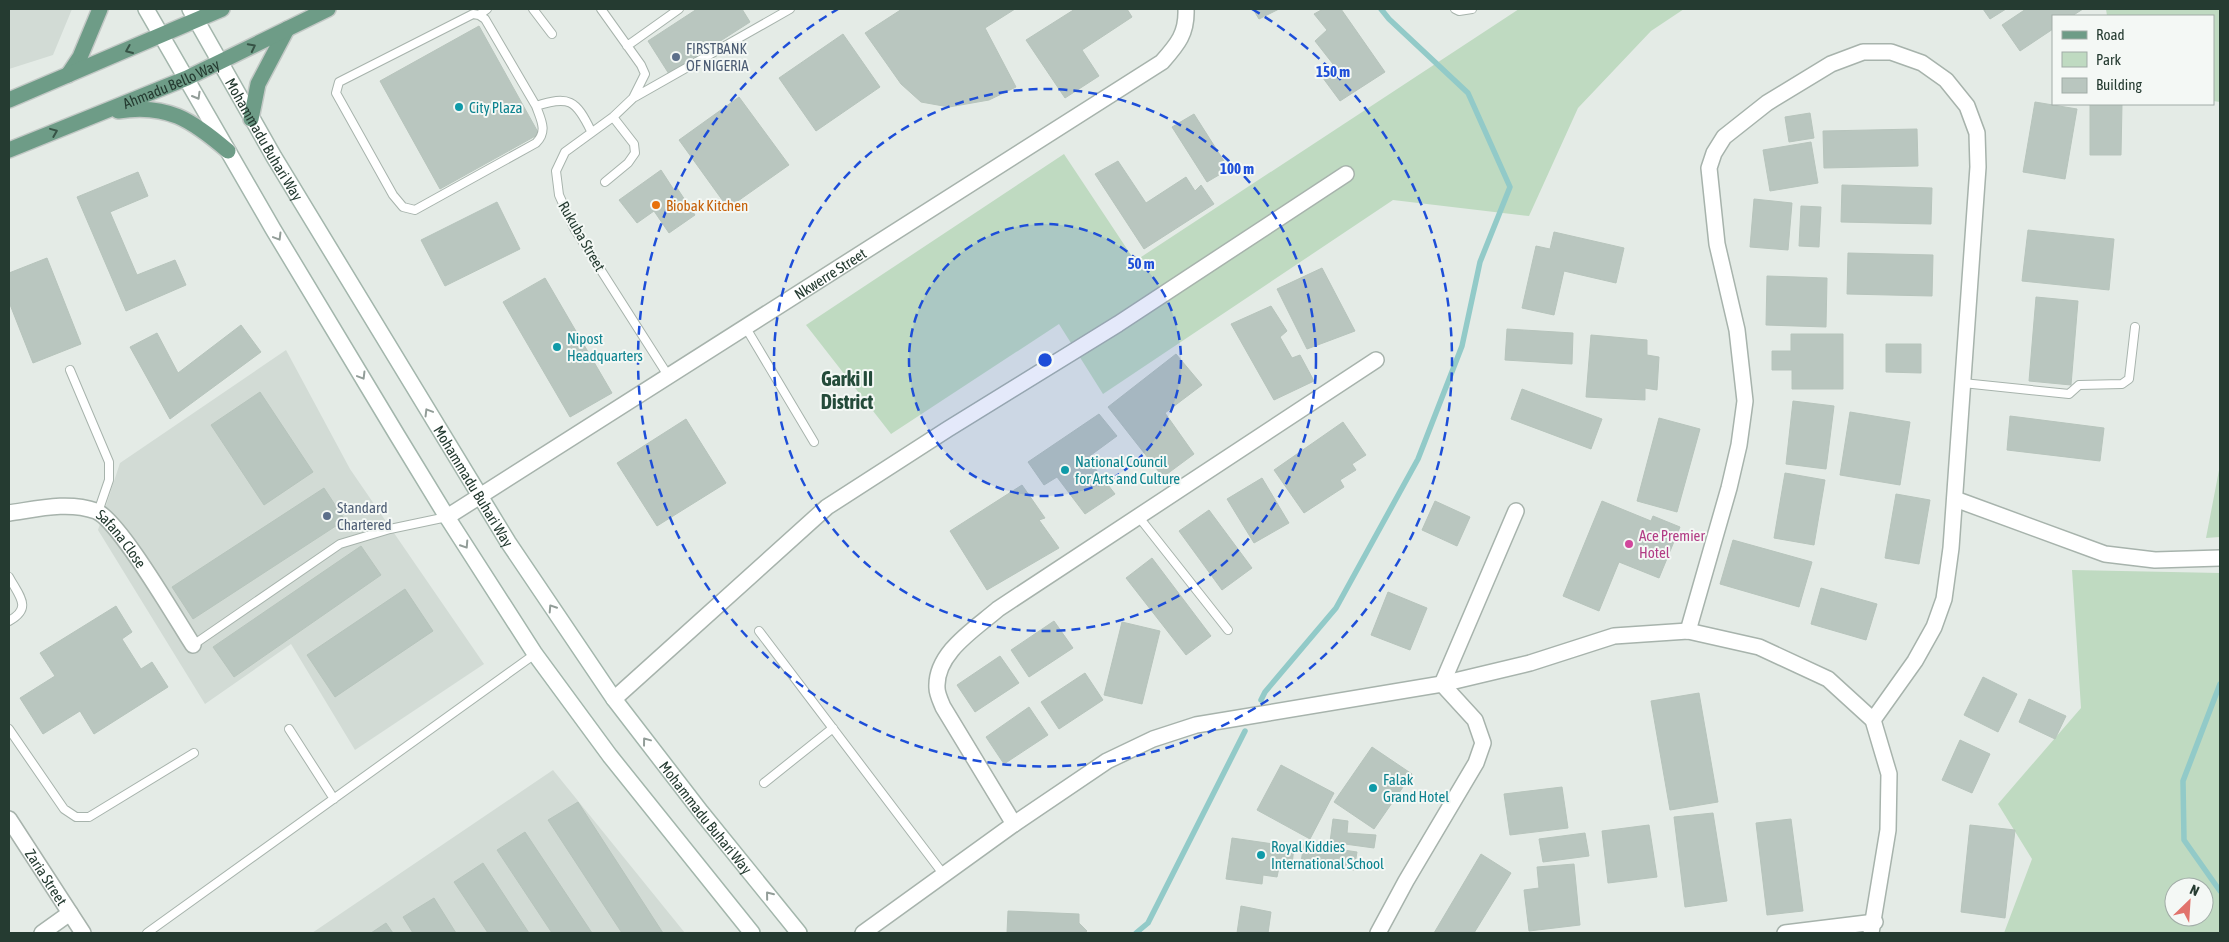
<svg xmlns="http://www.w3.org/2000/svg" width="2229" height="942" font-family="'Asap Condensed',sans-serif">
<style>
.built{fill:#d2dbd5}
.green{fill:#bfdac1;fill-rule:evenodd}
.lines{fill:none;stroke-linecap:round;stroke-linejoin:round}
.stream{stroke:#92cac8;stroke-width:5.5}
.building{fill:#b9c6bf;stroke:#b7c4bc}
.lane-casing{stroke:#a7b3ac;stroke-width:10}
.street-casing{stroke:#a7b3ac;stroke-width:18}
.secondary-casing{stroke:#a3b6ac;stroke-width:18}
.primary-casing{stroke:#c2c8c5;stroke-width:18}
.lane{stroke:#fff;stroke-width:8}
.street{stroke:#fff;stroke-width:15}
.secondary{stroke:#fff;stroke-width:15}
.primary{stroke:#6e9c87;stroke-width:15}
.oneway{stroke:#375346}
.oneway2{stroke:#929d98}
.ring{fill:none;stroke:#1d4ed8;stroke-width:2.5;stroke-dasharray:9 6}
.service-dot{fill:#5c6f8a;stroke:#f4f8f5;stroke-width:2}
.culture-dot{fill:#0f9aa8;stroke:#f4f8f5;stroke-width:2}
.food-dot{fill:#e8710a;stroke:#f4f8f5;stroke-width:2}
.hotel-dot{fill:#d1479c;stroke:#f4f8f5;stroke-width:2}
.labels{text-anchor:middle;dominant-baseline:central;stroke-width:4;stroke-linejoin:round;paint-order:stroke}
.service-label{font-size:15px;fill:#4e5e75;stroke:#f4f8f5;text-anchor:start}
.street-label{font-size:15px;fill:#253b31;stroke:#f4f8f5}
.culture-label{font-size:15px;fill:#0d838f;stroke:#f4f8f5;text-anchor:start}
.food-label{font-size:15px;fill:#c56008;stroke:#f4f8f5;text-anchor:start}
.hotel-label{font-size:15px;fill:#b23c85;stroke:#f4f8f5;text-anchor:start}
.district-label{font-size:20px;font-weight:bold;fill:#244b3a;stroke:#f4f8f5}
.centre{fill:#1d4ed8;stroke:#f4f8f5;stroke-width:2.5}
.ring-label{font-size:15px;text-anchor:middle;font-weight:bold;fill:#1d4ed8;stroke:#f4f8f5;stroke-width:4;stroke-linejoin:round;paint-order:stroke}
</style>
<rect width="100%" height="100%" fill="#e4ebe6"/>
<path class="built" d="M9 9H72L53 55 9 69Z
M286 350 350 469 484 664 355 750 291 644 205 704 98 530 120 463Z
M553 770 685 933H312Z"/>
<path class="green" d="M1519 9H1684L1651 31 1578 108 1529 216 1393 200 1103 394 1059 324 891 434 806 325 1064 154 1135 261Z
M2106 9H2220V102L2213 101V16H2107Z
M2220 465V537L2206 538Z
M2072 570 2220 573V933H2004L2032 859 1998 804 2081 708ZM2174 887H2204V917H2174Z"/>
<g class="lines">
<path class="stream" d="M2220 684 2183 781 2184 840 2220 891
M1261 700 1265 692 1336 608 1418 459 1462 346 1480 262 1510 187 1468 93 1389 19 1381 9
M1136 933 1148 923 1245 731"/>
</g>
<path class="building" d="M697 9H742L750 22 669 74 648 41Z
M902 9H1015L985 28 1016 87 989 100 949 107 921 102 901 84 865 33Z
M1075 9H1127L1132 17 1082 50 1099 76 1065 98 1026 40Z
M1253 9H1279L1259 19Z
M1323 9H1341L1385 72 1340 101 1320 74 1333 64 1315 41 1327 30 1314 14Z
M1983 9H2006L1990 19Z
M2026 9H2083L2072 16H2053V29L2020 51 2002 25Z
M479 26 539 134 440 189 380 81Z
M843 34 880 87 816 131 779 78Z
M739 97 789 165 728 208 679 140Z
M2035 102 2077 109 2065 179 2023 172Z
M2090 104H2122L2121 155H2090Z
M1810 113 1814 138 1789 142 1785 117Z
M1194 114 1229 169 1207 182 1172 127Z
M1917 129 1918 166 1824 168 1823 131Z
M1811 142 1818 183 1770 191 1763 150Z
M1118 161 1146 203 1186 177 1195 191 1201 185 1214 204 1144 249 1095 174Z
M661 170 674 190 677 188 695 215 669 233 654 211 637 223 619 200Z
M138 172 148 196 110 212 137 275 175 260 186 285 126 311 77 197Z
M1842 185 1932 188 1931 224 1841 222Z
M1754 199 1792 203 1788 250 1750 247Z
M497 202 520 249 445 286 421 240Z
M1801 206 1821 207 1819 247 1799 246Z
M2028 230 2114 239 2109 290 2022 281Z
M1554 232 1624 248 1616 283 1564 271 1554 315 1522 308 1536 246 1550 249Z
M1848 253 1933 255 1932 296 1847 294Z
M47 258 81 344 33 363 9 302V273Z
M1322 268 1355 331 1307 349 1277 289Z
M1767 276 1827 278 1826 327 1766 325Z
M545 278 612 393 570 417 503 302Z
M2036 297 2078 301 2071 385 2029 381Z
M1271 306 1287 331 1280 337 1292 358 1300 355 1314 381 1274 400 1231 324Z
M241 325 261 352 170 419 130 347 157 333 178 373Z
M1507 329 1573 333 1572 364 1505 360Z
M1791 334H1843V389H1792V370H1772V351H1791Z
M1591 335 1647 340V355L1659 357 1657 390 1645 388V400L1586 397Z
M1886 344H1921V373L1886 372Z
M1176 354 1202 385 1165 413 1194 454 1163 477 1108 407Z
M1522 389 1602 419 1591 449 1511 419Z
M260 392 313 472 264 505 211 425Z
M1793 401 1834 406 1826 469 1786 464Z
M1850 412 1910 422 1900 485 1840 475Z
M1099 414 1117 436 1087 458 1115 494 1085 514 1057 477 1044 485 1028 462Z
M2010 416 2104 428 2100 461 2007 450Z
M1659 418 1700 429 1677 512 1637 501Z
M686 419 726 483 657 526 617 463Z
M1343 422 1366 455 1352 464 1356 470 1340 480 1344 487 1304 513 1274 470Z
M1785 473 1825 480 1814 545 1774 538Z
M1262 478 1289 523 1254 543 1227 499Z
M1022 485 1045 518 1039 520 1059 548 987 590 950 531Z
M324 488 345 520 193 619 172 587Z
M1896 494 1930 500 1919 564 1885 558Z
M1435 501 1470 517 1457 546 1422 530Z
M1602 501 1651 521 1653 516 1680 527 1659 578 1619 562 1599 611 1563 596Z
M1209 510 1252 568 1222 590 1179 531Z
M1733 540 1812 562 1799 607 1720 584Z
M361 546 381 575 234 677 213 647Z
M1152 558 1211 636 1186 655 1126 578Z
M1821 588 1877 604 1866 640 1811 624Z
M405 589 433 631 335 697 307 655Z
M1388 592 1427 608 1410 650 1371 635Z
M116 606 132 632 122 639 141 669 152 662 168 687 94 734 80 711 43 734 20 698 55 676 40 653Z
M1054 621 1073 648 1029 677 1011 650Z
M1122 622 1160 631 1142 704 1104 695Z
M1000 656 1019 683 975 712 957 685Z
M1085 673 1103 700 1059 729 1041 702Z
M1983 677 2017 694 1998 732 1964 715Z
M1699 693 1718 802 1670 810 1651 701Z
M2029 699 2066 716 2055 739 2019 722Z
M1029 707 1048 735 1004 764 986 737Z
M1960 740 1990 754 1972 793 1942 780Z
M1372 747 1412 774 1374 829 1334 802Z
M1281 765 1334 793 1310 839 1257 810Z
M1562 787 1568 828 1510 835 1504 794Z
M578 802 663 933H622L548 820Z
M1713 813 1727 901 1685 907 1674 817Z
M1333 819 1348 821 1347 833 1376 835 1374 848 1330 842Z
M1791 819 1803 911 1767 915 1756 823Z
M1649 825 1657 877 1608 883 1602 831Z
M1970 825 2015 830 2005 918 1961 912Z
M525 832 592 933H552L497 850Z
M1585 833 1589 856 1543 862 1539 839Z
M1232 838 1294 847 1292 865 1280 863 1277 877 1263 875 1262 884 1226 879Z
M1304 844 1357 852 1354 870 1301 862Z
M1481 854 1511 873 1474 933H1434Z
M483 863 529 933H488L454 882Z
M1574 864 1580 925 1529 931 1524 890 1539 888 1537 867Z
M434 898 456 933H413L403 917Z
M1241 906 1271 912 1268 933H1237Z
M1008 911 1079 914V923L1087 931 1084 933H1007Z
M386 923 393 933H371Z"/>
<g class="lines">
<defs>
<path id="lane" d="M533 9 552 34
M601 9 641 65 645 74 633 98 613 117 565 152 556 171 559 195 574 228 669 377
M1455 9 1459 11 1472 9
M479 15 487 9
M627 46 679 9
M635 97 790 9
M536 106C541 120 548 131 536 143L415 210 403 207 393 195 336 93 339 82 473 14 479 15 485 19 536 106C569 95 576 100 591 131
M605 182 628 163 635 153 634 144 613 117
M746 328 814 442
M70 370 109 462V480L98 512
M1963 383 2069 394 2079 385 2122 384 2129 379 2135 327
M1138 516 1228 630
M9 577C19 596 33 608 9 621
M759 631 944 875
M193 645 340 544 390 529 447 517
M9 729 64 809 76 817H89L194 753
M289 729 334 799
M764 783 833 728
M147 933 535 654"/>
<g id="street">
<path d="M1955 499 2105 554 2155 560 2220 558"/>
<path id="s1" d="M9 513C37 509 68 501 96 511 119 520 176 619 193 645"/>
<path id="s2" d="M447 517 1162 62C1178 44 1187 33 1186 9"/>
<path d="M1688 631 1729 488 1739 445 1745 401 1737 330 1717 244 1709 168 1714 153 1724 137 1767 103 1831 64 1863 52H1891L1922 63 1946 80 1967 106 1977 133 1978 167 1951 548 1944 599 1934 627 1915 661 1873 720"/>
<path d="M614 699 827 507 948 429 1118 324 1346 174"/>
<path id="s3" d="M9 819 83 933"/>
<path d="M1014 824 943 707C941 702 937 694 937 688 935 653 975 629 998 609L1376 360"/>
<path d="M42 933 70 913"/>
<path d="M863 933 1014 824 1107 761 1153 739 1196 725 1442 684 1530 663 1614 636 1688 631 1759 647 1828 679 1873 720 1889 774 1888 830 1871 933"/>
<path d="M1378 933 1406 881 1476 763 1483 743 1475 720 1442 684 1516 511"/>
<path d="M1785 933 1875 922"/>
</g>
<g id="secondary">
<path d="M146 9 273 229 397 435 447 517 535 654 610 756 752 933"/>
<path id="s4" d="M190 9 274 157 508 542 614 699 701 812 799 933"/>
</g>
<g id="primary">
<path d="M68 75 80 57 100 9"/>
<path d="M9 100 222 9"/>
<path d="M118 111C167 103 192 120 228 151"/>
<path d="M251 119 258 84 287 29"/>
<path id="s5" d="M9 150 187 78 328 9"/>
</g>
</defs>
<use href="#lane" class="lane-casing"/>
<use href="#street" class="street-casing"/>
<use href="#secondary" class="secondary-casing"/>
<use href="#primary" class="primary-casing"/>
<use href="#lane" class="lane"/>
<use href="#street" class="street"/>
<use href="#secondary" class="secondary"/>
<use href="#primary" class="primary"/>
</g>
<defs><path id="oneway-chevron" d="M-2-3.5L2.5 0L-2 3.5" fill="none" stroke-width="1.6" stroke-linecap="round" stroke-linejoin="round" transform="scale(1.25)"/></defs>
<g class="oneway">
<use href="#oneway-chevron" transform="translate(252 47) rotate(-27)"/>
<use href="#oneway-chevron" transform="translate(129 50) rotate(157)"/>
<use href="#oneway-chevron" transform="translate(54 132) rotate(-22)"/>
</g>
<g class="oneway2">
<use href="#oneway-chevron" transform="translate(197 96) rotate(60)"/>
<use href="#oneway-chevron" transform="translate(278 237) rotate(59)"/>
<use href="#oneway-chevron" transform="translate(362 376) rotate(59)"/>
<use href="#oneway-chevron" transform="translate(428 412) rotate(-121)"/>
<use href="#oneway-chevron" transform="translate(465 545) rotate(57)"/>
<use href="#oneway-chevron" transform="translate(552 608) rotate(-123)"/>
<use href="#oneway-chevron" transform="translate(646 741) rotate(-127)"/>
<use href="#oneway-chevron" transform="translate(769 895) rotate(-129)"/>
</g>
<circle cx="1045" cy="360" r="136" fill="#1d4ed8" fill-opacity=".12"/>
<g class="ring">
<circle cx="1045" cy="360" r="136"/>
<circle cx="1045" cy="360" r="271"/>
<path d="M1252 9A407 407 0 1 1 838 9"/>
</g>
<g class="service-dot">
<circle cx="676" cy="57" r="5"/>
<circle cx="327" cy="516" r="5"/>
</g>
<g class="culture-dot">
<circle cx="459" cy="107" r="5"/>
<circle cx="557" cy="347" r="5"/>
<circle cx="1065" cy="470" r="5"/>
<circle cx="1373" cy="788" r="5"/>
<circle cx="1261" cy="855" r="5"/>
</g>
<circle class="food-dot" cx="656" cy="205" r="5"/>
<circle class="hotel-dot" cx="1629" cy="544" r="5"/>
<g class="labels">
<g class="service-label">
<text x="686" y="48">FIRSTBANK<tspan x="686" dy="17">OF NIGERIA</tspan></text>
<text x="337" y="507">Standard<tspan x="337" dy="17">Chartered</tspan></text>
</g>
<g class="street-label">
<text stroke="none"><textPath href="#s5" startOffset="175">Ahmadu Bello Way</textPath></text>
<text stroke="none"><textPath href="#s4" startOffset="150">Mohammadu Buhari Way</textPath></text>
<text transform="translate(582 236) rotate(60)">Rukuba Street</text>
<text stroke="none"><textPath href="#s2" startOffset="454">Nkwerre Street</textPath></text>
<text stroke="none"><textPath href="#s4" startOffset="555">Mohammadu Buhari Way</textPath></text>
<text stroke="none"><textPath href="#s1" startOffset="126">Safana Close</textPath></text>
<text stroke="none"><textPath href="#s4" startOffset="960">Mohammadu Buhari Way</textPath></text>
<text stroke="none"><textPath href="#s3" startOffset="69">Zaria Street</textPath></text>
</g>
<g class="culture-label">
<text x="469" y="107">City Plaza</text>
<text x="567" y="338">Nipost<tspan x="567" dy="17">Headquarters</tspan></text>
<text x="1075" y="461">National Council<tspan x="1075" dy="17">for Arts and Culture</tspan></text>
<text x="1383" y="779">Falak<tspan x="1383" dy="17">Grand Hotel</tspan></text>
<text x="1271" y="846">Royal Kiddies<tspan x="1271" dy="17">International School</tspan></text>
</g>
<g class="food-label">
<text x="666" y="205">Biobak Kitchen</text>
</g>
<g class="hotel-label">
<text x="1639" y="535">Ace Premier<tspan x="1639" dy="17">Hotel</tspan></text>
</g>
<g class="district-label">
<text x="847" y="378">Garki II<tspan x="847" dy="23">District</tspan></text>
</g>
</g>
<circle cx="1045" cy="360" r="8" class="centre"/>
<g class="ring-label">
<text x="1333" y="77">150 m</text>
<text x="1237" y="174">100 m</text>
<text x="1141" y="269">50 m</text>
</g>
<rect width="2229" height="942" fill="none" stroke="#253b31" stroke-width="20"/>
<rect x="2052" y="15" width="162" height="90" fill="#f4f8f5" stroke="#a1aca7"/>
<rect x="2062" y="31" width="25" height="8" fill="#6e9c87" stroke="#a1aca7"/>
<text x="2096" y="40" font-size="15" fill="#253b31">Road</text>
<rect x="2062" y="52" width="25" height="15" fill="#bfdac1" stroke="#a1aca7"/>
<text x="2096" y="65" font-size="15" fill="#253b31">Park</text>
<rect x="2062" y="78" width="25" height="15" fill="#b9c6bf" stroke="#a1aca7"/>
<text x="2096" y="90" font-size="15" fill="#253b31">Building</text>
<g transform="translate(2189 902) rotate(25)"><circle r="24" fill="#f4f8f5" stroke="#a1aca7"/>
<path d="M0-4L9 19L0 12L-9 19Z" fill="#e1736c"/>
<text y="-8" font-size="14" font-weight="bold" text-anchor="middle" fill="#253b31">N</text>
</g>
</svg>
